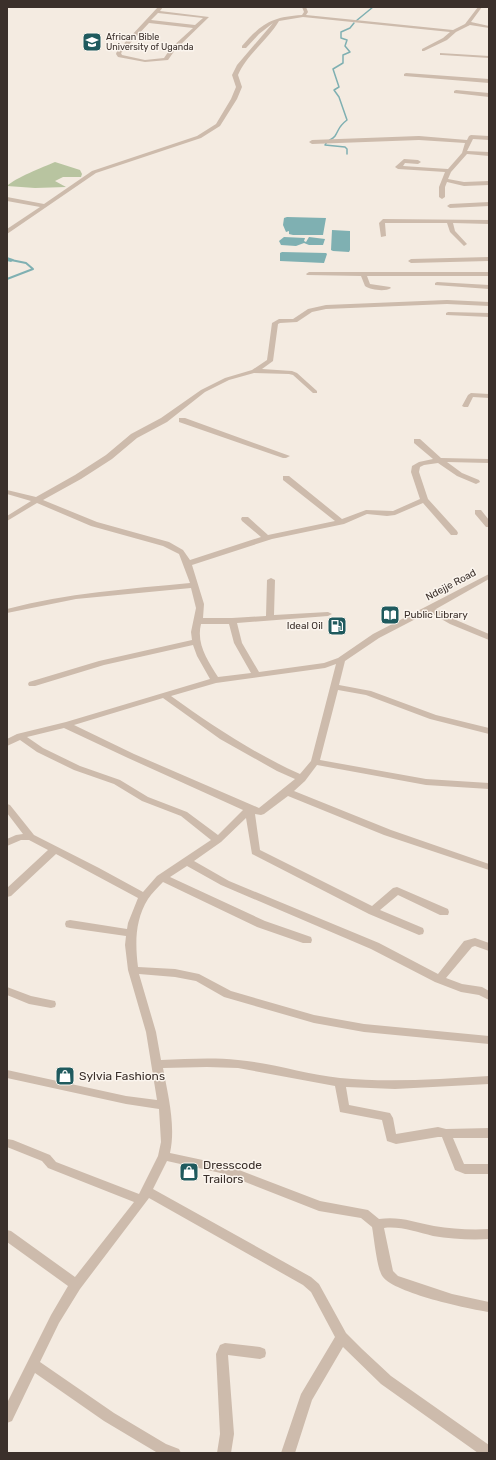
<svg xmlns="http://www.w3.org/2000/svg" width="496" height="1460" font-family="Rubik,sans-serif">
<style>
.green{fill:#b8c4a0}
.water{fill:#7fb0b2}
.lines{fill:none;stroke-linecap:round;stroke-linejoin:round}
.stream-far1{stroke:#7fb0b2;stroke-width:1.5}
.stream{stroke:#7fb0b2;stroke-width:2}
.canal{fill:#7fb0b2;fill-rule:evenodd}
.minor{fill:#cdbbac;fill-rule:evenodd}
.labels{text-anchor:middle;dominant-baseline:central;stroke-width:3;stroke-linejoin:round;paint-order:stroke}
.far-poi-label{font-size:9px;fill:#3b302b;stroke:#fbf5ee;text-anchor:start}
.street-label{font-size:10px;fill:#3b302b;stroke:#fbf5ee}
.poi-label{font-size:10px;fill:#3b302b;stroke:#fbf5ee;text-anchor:start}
.near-poi-label{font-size:12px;fill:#3b302b;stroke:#fbf5ee;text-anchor:start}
</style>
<rect width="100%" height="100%" fill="#f4ebe1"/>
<path class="green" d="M55 162 80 170 82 174 81 177H63L55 181 66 187 35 188 7 186C15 178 43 167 55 162Z"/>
<path class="water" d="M287 217 326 218 323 235H293L289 234V231L286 232 283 225 284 218Z
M332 230 350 231V250L349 252 333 251 331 250Z
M284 237 305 238 304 241 306 242 309 237 325 239 323 245H309L304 243 296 246 281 245 279 241Z
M282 252 326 253 327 254 324 263 280 261V253Z"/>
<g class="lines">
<path class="stream-far1" d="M356 21 373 7
M347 154V149L345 147 325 145C327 140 332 140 335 136 340 128 338 127 347 120L339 97 334 90 339 87 333 69 343 63V55L350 52 345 46 347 40 341 38V32L350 28 354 23"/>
<path class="stream" d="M7 279 33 269 26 263 11 260"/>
<path class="canal" d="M7 257 13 259 14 260 11 262 7 261Z"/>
<path class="minor" d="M158 7H163L160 11 209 17 175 50 168 60 145 62 118 57 116 54 117 51ZM158 13 203 18 195 25 151 20ZM149 23 193 28 171 48 164 58 145 60 122 55 121 53Z
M302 7H306L308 12 306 15 453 30 465 24 478 7H482L471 22 489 26V28L470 25 456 32 447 40 424 51H422V49L443 38 450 32 303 17 279 21C268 40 247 54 238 75L242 87 237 99 220 126 201 138 96 173 7 234V229L40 207 7 201V197L44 204 92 171 197 136 216 124 231 99 236 87 232 75 237 65 273 23 259 34 246 48H242V46C262 23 272 17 302 15L304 12Z
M440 53 489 56V58L442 55H440Z
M406 73 489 79V83L404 76V74Z
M456 90 489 93V97L454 93V91Z
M471 135 489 136V140L473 139 467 151 489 152V156L467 154 451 172 448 179 464 182 489 181V185L464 186 447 182 445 187V197L442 199 439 197V187L445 172 398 169 395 167 404 159 418 160 421 162 418 164 405 163 403 166 448 169 462 153 465 143 419 140 312 144 309 142 312 140 419 136 467 140 469 136Z
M489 202V206L450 208 447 206 450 204Z
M383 219 489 220V224L453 223 455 231 467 244 464 246 450 232 447 223H385L386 236 381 237 379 223Z
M489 257V261L411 263 408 261 411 259Z
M309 272H489V276H367L370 284 390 287 391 288C385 292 371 290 365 286L361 276 307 275 306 274Z
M437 282 489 285V289L435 285V283Z
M447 300 489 302V306L447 304 326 309 312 312 297 322 280 323 278 324 273 361 262 369 292 371 297 373 317 391V393H313L293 375 289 374 254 373 229 380 205 392 167 422 137 438 112 459 81 479 43 500 97 522 169 542 183 550 190 560 261 537 242 521 241 519 242 517H248L268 535 335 521 283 480V476H289L342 519 366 510 393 511 420 499 411 472 412 466 419 462 433 459 414 443V439H420L441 458 489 459V463L447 462 462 473 479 480 480 482 476 484 457 476 438 463 424 465 420 467 419 472 428 499 457 531 458 533 457 535H451L423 503 395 515 387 516 367 514 344 524 272 539 192 565 204 604 203 618H232L266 616 267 580 271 578 275 580 274 615 328 612 332 614 328 616 237 623 242 643 259 672 324 663 338 658 373 634 489 574V579L436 609 456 620 489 634V640L450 624 429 612 379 638 345 661 339 685 371 691 436 715 489 728V734L430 719 366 695 338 690 320 760 426 779 489 783V789L426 785 317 765 305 781 294 791 391 830 489 864V870L384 835 288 796 264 814 261 815 255 814 260 850 372 906 393 888 397 887 448 909 449 912 448 915H440L398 895 380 910 423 928 424 931 423 934 419 935 369 914 252 854 246 818 221 842 194 861 229 881 379 943 438 974 464 941 475 938 489 943V951L475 946 472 947 446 978 462 984 482 987 489 991V1000L479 995 461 992 435 982 371 949 221 885 187 866 170 877 265 921 311 937 312 940 311 943H303L257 927 163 882C158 887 152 893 148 899 135 920 135 943 138 967L175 969 199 974 231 991 314 1015 364 1024 489 1036V1044L364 1032 314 1023 224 997 196 981 175 977 139 974 156 1032 161 1060C187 1059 212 1057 238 1060 272 1063 305 1074 340 1078 389 1083 439 1079 489 1076V1084L395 1089 346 1087 349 1105 390 1113 393 1118 396 1134 438 1127 446 1129 489 1128V1138H453L464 1164H489V1174H465L455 1170 442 1137H438L396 1144 387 1141 382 1120 340 1112 335 1086 238 1068 207 1067 163 1068C168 1095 176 1126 170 1153L226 1165 320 1201 368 1210 379 1219C399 1216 414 1222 434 1226 452 1229 471 1230 489 1229V1239C471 1240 451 1239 433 1236 417 1232 400 1226 384 1228L393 1271 398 1276 452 1294 489 1302V1312C468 1309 395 1293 383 1277 377 1270 374 1237 372 1227L361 1218 319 1211 225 1174 167 1161 153 1189 311 1277 319 1284 346 1333 362 1349 391 1376 489 1445V1453H478L381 1384 343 1347 312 1400 295 1453H281L301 1394 335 1337 311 1292 303 1285 149 1198 80 1289 59 1323 40 1362 114 1413 166 1444 179 1449 181 1453 156 1452 104 1421 35 1373 12 1421 7 1423V1403L51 1315 68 1286 7 1242V1230L11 1231 75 1277 134 1202 48 1168 42 1161 7 1147V1139L13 1140 50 1155 56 1162 139 1194 158 1156 161 1142 159 1109 126 1104 7 1078V1070L126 1096 157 1100 146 1032 128 970 125 945 126 936 70 928 66 927 65 924 66 921 70 920 127 929 128 923 138 898 56 854 11 896 7 897V888L48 850 29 840H21L7 846V839L16 835 23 834 7 813V804L10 805 34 835 99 868 143 892 157 876 211 840 181 816 142 801 114 784 74 770 37 752 20 740 7 746V739L17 734 66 722 210 679 197 656 193 645 104 665 35 686H29L28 684 29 682 99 661 192 640 191 632 196 608 191 588 76 599 7 613V609C67 593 128 589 190 583L179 554 163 546 91 526 37 503 7 521V516L31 501 7 494V490L36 497 75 475 106 455 131 434 161 418 201 390 225 378 252 370 267 360 272 323 279 319H293L308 309 326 305ZM201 624H229L234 643 251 673 218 677C208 661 196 644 201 624ZM336 664 311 761 300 774C253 753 213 726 171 696L216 683 325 668ZM163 698 220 739 277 771 295 779 259 808 134 754 74 725ZM64 728 128 758 243 810 218 835 187 812 148 797 120 780 80 766 43 748 27 737Z
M448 312 489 313V317L446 315V313Z
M471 393 489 394V398L473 397 468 407H464L462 406 468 395Z
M179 418H185L290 456 286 458H283L179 422Z
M475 510H481L489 520V527H486L475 514Z
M7 987 31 996 55 1001 56 1004 55 1007 51 1008 29 1004 7 995Z
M225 1343 260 1347 265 1349 266 1353 265 1357 260 1359 228 1355 234 1434 231 1453H217L220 1434 216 1354 220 1345Z"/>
</g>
<defs>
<symbol id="university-square" viewBox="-11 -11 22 22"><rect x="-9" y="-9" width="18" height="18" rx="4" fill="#1f5a5e" stroke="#fbf5ee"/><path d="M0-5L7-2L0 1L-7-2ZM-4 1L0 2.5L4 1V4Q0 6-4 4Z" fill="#fff"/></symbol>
<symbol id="library-square" viewBox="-11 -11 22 22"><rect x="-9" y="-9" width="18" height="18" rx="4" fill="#1f5a5e" stroke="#fbf5ee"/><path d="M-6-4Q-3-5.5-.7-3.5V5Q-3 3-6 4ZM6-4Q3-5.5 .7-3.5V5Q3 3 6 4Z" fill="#fff"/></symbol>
<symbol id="fuel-square" viewBox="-11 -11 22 22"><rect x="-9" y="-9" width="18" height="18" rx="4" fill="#1f5a5e" stroke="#fbf5ee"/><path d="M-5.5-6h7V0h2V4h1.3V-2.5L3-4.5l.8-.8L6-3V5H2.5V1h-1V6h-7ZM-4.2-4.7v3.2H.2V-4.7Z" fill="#fff"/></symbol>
<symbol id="shop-square" viewBox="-11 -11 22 22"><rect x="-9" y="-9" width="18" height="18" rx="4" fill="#1f5a5e" stroke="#fbf5ee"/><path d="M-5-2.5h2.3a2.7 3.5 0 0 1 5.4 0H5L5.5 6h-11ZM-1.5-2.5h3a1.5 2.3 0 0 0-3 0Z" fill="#fff"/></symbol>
</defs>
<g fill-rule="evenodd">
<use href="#university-square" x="81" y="31" width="22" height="22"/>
<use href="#library-square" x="379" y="604" width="22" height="22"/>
<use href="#fuel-square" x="326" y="615" width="22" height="22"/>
<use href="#shop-square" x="54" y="1065" width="22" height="22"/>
<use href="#shop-square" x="178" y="1161" width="22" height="22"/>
</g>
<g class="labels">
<g class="far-poi-label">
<text x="106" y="37">African Bible<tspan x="106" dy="10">University of Uganda</tspan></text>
</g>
<g class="street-label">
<text transform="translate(451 585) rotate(-28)">Ndejje Road</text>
</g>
<g class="poi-label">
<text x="404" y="615">Public Library</text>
<text x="323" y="626" text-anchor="end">Ideal Oil</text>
</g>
<g class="near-poi-label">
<text x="79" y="1076">Sylvia Fashions</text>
<text x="203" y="1165">Dresscode<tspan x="203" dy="14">Trailors</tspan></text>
</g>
</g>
<rect width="496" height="1460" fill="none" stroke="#3b302b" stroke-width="16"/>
</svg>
